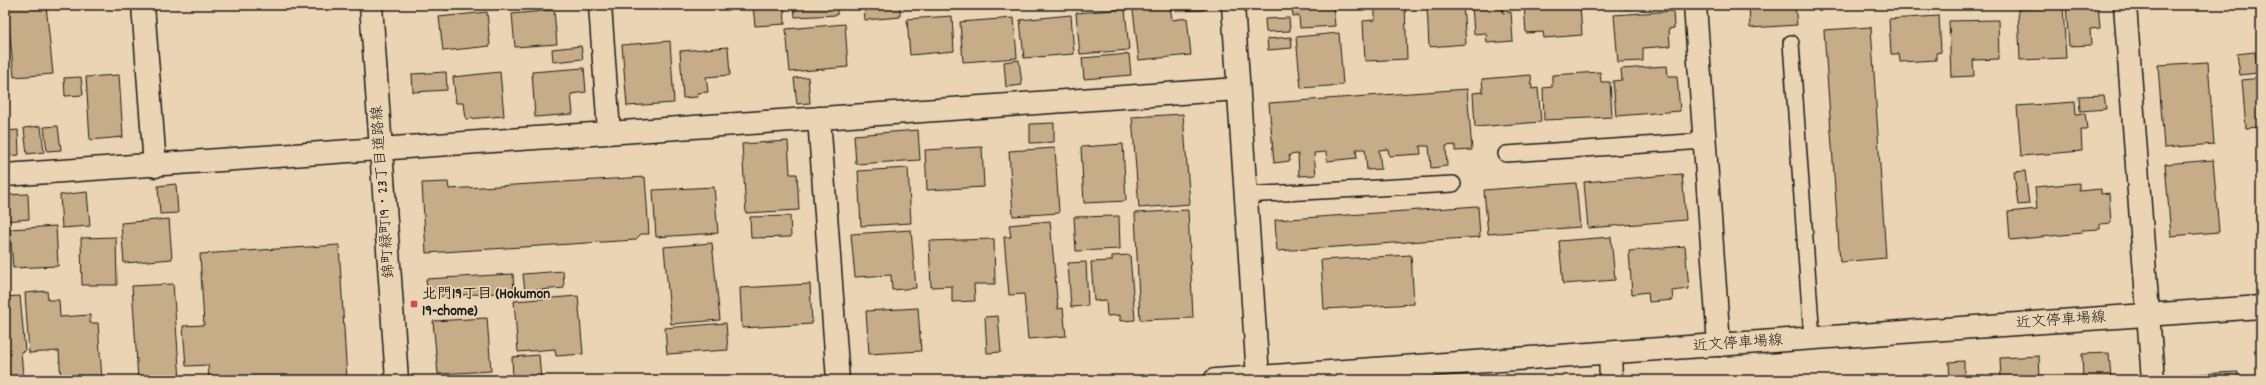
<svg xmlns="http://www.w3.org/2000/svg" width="2266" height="385" font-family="Dekko,'Klee One',sans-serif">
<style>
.building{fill:#c7ad87;stroke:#1c1c1c}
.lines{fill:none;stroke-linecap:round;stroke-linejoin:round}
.service-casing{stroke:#1c1c1c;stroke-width:18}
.minor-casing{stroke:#1c1c1c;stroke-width:25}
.secondary-casing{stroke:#1c1c1c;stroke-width:25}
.service{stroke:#ead4b3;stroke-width:15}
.minor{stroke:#ead4b3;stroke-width:22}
.secondary{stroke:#ead4b3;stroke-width:22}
.poi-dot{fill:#d1495b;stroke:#ead4b3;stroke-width:1.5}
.labels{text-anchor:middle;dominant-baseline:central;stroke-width:3.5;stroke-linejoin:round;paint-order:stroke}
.street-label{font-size:15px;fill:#1c1c1c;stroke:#ead4b3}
.poi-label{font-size:15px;font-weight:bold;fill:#1c1c1c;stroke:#ead4b3;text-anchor:start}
</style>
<rect width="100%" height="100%" fill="#ead4b3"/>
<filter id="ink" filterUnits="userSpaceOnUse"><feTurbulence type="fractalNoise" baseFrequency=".025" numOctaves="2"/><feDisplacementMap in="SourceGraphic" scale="8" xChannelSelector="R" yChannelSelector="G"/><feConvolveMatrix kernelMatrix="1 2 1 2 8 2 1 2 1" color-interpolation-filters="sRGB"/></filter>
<g filter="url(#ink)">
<path class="building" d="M7 5H46L53 74 14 77Z
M445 5H486V8L445 10Z
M753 5H784L785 24 755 26Z
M794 5H837V15L795 17Z
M864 5H900V17L865 20Z
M1175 5H1204V10L1176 11Z
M1292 5H1333L1335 26 1300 28 1299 16H1293Z
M1375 5H1405L1407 59 1365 61 1363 21 1375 20Z
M1427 5H1463L1466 44 1429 47Z
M1472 5H1502L1503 13 1511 12 1513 41 1487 43 1486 33 1474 34Z
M1524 5H1580L1582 35 1544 38 1543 32 1526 33Z
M1624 5H1659V6L1625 9Z
M1749 5H1795L1797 25 1750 28Z
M1905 5H1944L1905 8Z
M2066 5H2098L2100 28 2090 29 2091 45 2069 46Z
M1170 6 1172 20 1187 18 1191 55 1139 60 1133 10Z
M2063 6 2066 58 2020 60 2018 9Z
M1125 9 1129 50 1080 54 1076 13Z
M554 10 557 44 515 47 512 14Z
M1673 11 1674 28 1669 29 1670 46 1643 48V61L1618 62 1614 15Z
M487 12 490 46 443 51 439 17Z
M1071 15 1074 54 1024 58 1020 20Z
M952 16 954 51 910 55 907 19Z
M1939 16 1941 52 1936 53V60L1900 62 1899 54H1891L1889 19Z
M1014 18 1017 58 963 62 960 22Z
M1289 18 1290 31 1266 32 1265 19Z
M1998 20 1999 59 1973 60 1974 76 1951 77 1949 21Z
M845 24 848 67 790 72 786 29Z
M1871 27 1886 258 1840 262 1824 30Z
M1339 33 1343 85 1301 88 1296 37Z
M1291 37 1292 48 1268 50 1267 39Z
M670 41 674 103 627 106 622 45Z
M581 46 583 59 553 62 552 49Z
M728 47 730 75 706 77 708 92 697 93 698 97 683 98 680 51Z
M2255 52 2258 73 2240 75 2237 54Z
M1129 54 1131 75 1084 79 1082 58Z
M1019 60 1022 85 1006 87 1004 62Z
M2208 62 2214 144 2164 148 2158 65Z
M1667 66 1668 76H1677L1680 111 1616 116 1613 81 1622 80 1621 69Z
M584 68 586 92 571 94 573 114 535 117 532 72Z
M446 72 447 90 413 92 412 74Z
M500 72 504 116 466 119 464 103H456L453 77Z
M1600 72 1601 82H1610L1612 117 1544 120 1543 88 1552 87V75Z
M119 75 123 137 90 140 86 77Z
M1531 75 1532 89 1538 88 1541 122 1475 127 1473 93 1483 92 1482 79Z
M81 77 83 95 65 96 64 78Z
M808 77 810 103 797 104 794 78Z
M2261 78V127L2246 128 2242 80Z
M1467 89 1472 150 1455 151V145L1446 146 1447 166 1431 168 1429 146H1420L1421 154 1389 156 1388 149 1379 150 1381 169 1367 170 1365 149H1356L1357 158 1327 161 1326 152 1314 153 1316 175 1299 176 1298 154 1289 155 1290 161 1274 163 1269 103Z
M2104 95 2106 109 2080 111 2079 96Z
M2075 102 2076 114 2085 113 2087 130H2081L2082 151 2021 156 2017 106Z
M1183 114 1190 204 1139 208 1132 117Z
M1054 123V142L1030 143V124Z
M41 126 44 152 27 154 24 128Z
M58 126 61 150 47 151 44 127Z
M18 130 19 155 6 156 5 131Z
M918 130 920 160 856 164 854 135Z
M788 141 790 174H797L799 210 746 213 742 144Z
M1123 144 1126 201 1084 203 1081 147Z
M982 147 984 187 927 190 925 150Z
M1055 148 1059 213 1013 216 1009 151Z
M2213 160 2219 232 2171 236 2165 164Z
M908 168 911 223 861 226 858 171Z
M2025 171 2029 204 2018 205 2014 172Z
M1682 174 1686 220 1588 228 1584 182Z
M645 177 649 234H641L635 240 426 253 422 183 448 182 449 189Z
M1576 183 1580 227 1488 234 1484 190Z
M2079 183V191L2101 189V194L2109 193 2111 223 2100 224V229L2082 230V233L2010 240 2008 212 2037 209 2035 187Z
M176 184 178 213 160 214 158 186Z
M714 187 718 233 656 237 653 190Z
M87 192 90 226 62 228 60 195Z
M28 194 29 219 5 221V195Z
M1478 206 1480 237 1277 251 1275 220Z
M1188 210 1193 318 1140 320 1135 213Z
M790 216 791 237 751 238 750 217Z
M1119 216 1120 249 1076 251 1074 217Z
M169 219 172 259 124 263 121 223Z
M1050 221 1058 309 1063 308 1066 336 1028 339 1024 294 1009 295 1004 237H1011L1009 225Z
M56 226 58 266 13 268 10 229Z
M911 230 916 288 892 290 891 275 855 277 851 234Z
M116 237 117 285H82L81 238Z
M1611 237 1615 280 1563 284 1559 241Z
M994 239 995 284H974L975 301 952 302V286L931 287 929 241Z
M712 243 720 320 671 324 664 247Z
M339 245 347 380H209L208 365 186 366 183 326 204 325 200 254Z
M1685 246 1689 289 1672 291 1673 300 1649 302 1648 292 1632 294 1629 251Z
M1130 255 1135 320 1120 321V315L1107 316 1106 300 1094 301 1091 262 1112 261V256Z
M1411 255 1414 304 1324 309 1321 260Z
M1086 262 1088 306 1071 307 1068 263Z
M563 271 564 288 525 291 523 274Z
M513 274 514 292 428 297 426 279Z
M173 284 180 380H138L132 286Z
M810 284 812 324 742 328 740 288Z
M47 291 48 300H59L60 317 90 315V323H98L102 380H61L59 351 29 353 25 293Z
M20 296 25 351 21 352 23 375H17V380H5V297Z
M578 296 583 354 556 356 555 349 518 352 514 301Z
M918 308 921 351 869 354 866 311Z
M998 316 1001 352 987 353 985 317Z
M487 318 491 371 438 374 433 321Z
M726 323 728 350 667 354 665 328Z
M2109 353 2111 378 2083 379 2082 354Z
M539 355 541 380H513L512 357Z
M2039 356 2040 380H2001L2000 358Z
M1964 361V380H1950L1949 362Z
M2238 372V380H2178V375Z"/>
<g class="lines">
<defs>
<path id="service" d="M1791 43 1812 338
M1506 154 1705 141
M1245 195 1453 184"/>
<path id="minor" d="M143 5 155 166
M371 5 397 380
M600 5 609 132
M1233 5 1258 377
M1695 5 1719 345
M2125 5 2153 380
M819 118 838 380
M5 175 1238 89
M1610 353 1611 380"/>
<path id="secondary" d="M1215 380 2261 307"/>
</defs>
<use href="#service" class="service-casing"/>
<use href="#minor" class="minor-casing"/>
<use href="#secondary" class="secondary-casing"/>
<use href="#service" class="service"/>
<use href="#minor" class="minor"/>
<use href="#secondary" class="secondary"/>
</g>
</g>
<rect class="poi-dot" x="410" y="300" width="8" height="8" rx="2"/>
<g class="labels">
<g class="street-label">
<text transform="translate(384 192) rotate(-94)">錦町緑町19・23丁目道路線</text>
<text transform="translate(2061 321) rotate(-4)">近文停車場線</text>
<text transform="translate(1738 344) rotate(-4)">近文停車場線</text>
</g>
<g class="poi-label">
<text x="422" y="295">北門19丁目 (Hokumon<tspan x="422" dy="17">19-chome)</tspan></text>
</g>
</g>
<rect width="2266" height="385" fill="none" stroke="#ead4b3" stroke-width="20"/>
<rect x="10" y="10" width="2246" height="365" fill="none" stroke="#1c1c1c" stroke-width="1.5" filter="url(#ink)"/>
</svg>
